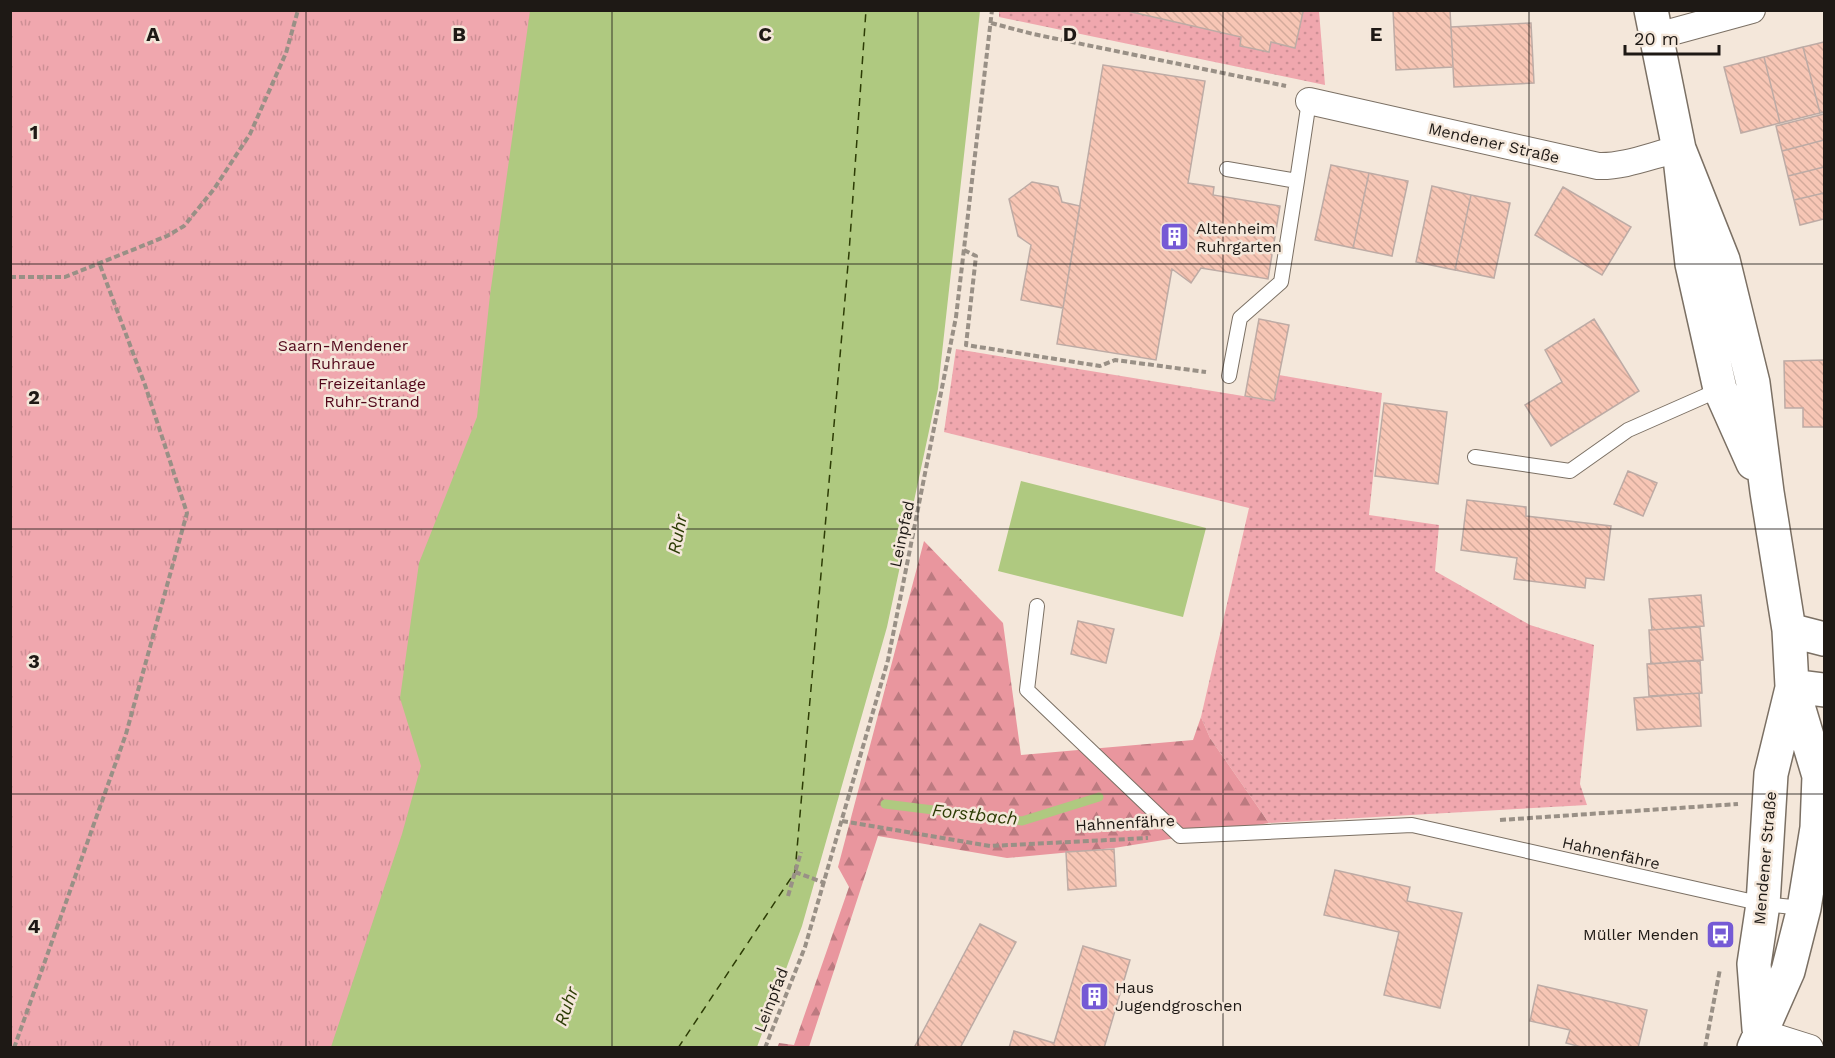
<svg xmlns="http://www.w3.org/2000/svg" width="1835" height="1058" font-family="'Work Sans',sans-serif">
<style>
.grass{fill:url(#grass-dots)}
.forest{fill:url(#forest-firs)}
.park{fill:url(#park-tufts)}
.water{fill:#afc980}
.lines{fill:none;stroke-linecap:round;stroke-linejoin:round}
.stream{stroke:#afc980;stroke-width:9}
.ferry{stroke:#2d3c05;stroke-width:1.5;stroke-dasharray:8 6;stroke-linecap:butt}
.building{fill:url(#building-back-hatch);stroke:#bdaba5;stroke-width:1.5}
.lane-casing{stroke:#7b7064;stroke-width:16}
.street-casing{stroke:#7b7064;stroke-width:28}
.secondary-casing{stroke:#7b7064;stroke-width:36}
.path{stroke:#999086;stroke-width:4;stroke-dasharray:6 3;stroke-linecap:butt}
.lane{stroke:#fff;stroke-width:14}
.street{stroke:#fff;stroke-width:26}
.secondary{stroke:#fff;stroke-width:33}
.grid{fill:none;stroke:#1e1915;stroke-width:1.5;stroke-opacity:0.55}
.labels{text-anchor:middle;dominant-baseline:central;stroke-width:5;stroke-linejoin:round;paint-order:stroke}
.street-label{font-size:16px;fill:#1e1915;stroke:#f4e7da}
.poi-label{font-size:16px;fill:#1e1915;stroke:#f4e7da;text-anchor:start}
.park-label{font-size:16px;fill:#52071b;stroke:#f4e7da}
.water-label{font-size:18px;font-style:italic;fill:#2d3c05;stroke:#f4e7da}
.grid-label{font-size:20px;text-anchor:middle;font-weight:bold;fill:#1e1915;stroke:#f4e7da;stroke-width:5;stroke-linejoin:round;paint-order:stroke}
</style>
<defs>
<pattern id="grass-dots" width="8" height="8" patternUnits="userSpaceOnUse" patternTransform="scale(1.5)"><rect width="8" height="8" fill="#f0a7ae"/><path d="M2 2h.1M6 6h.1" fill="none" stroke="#cd8f95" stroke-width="1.8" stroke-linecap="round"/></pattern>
<pattern id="forest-firs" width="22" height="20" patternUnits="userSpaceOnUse" patternTransform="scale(1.5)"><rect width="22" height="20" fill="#e9969e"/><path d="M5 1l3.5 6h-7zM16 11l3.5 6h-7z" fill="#bc7a80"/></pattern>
<pattern id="park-tufts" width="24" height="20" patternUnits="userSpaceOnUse" patternTransform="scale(1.5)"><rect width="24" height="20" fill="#f0a7ae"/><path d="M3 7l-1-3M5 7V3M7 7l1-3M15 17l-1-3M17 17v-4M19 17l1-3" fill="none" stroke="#cd8f95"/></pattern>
<pattern id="building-back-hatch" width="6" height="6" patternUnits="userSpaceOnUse" patternTransform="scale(1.5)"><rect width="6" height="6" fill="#f7c6b5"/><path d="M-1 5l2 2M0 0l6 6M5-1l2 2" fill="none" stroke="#d3aa9b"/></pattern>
</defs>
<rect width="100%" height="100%" fill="#f4e7da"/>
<path class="grass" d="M999 10 1319 11 1325 85 999 17Z
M956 349 1274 401 1279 375 1382 393 1369 515 1439 525 1435 571 1530 625 1594 645 1580 784 1587 805 1269 823 1210 738 1201 717 1249 508 944 432Z"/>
<path class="forest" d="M924 541 1003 623 1021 755 1193 740 1201 717 1210 738 1269 823 1114 848 1007 858 878 836 809 1047 777 1048 779 1043 794 1045 849 887 838 867Z"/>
<path class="park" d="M10 11H726L501 1047H11Z"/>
<path class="water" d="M530 11H980L938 389 887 627 802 926 757 1047H331L402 834 421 766 400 698 419 563 477 417 490 295Z
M1021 481 1206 528 1183 617 998 571Z"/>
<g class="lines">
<path class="stream" d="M885 804 1022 821 1099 797"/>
<path class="ferry" d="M678 1048 795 872 849 253 866 10"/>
</g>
<path class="building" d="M1123 10H1294L1303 12 1295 48 1271 42 1269 52 1240 46 1241 37Z
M1393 10H1450L1453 67 1396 70Z
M1531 23 1534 83 1454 87 1451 27Z
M1824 42V112L1820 113 1803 47Z
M1803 47 1820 113 1780 123 1764 57Z
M1764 57 1780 123 1741 133 1724 67Z
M1103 65 1205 81 1188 183 1214 187 1213 195 1280 206 1268 279 1201 268 1191 283 1172 269 1156 360 1057 344Z
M1824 114V140L1782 151 1776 126Z
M1824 140V167L1788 176 1782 151Z
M1331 165 1369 173 1353 248 1315 240Z
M1824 167V193L1794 200 1788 176Z
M1369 173 1408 181 1392 256 1353 248Z
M1032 182 1058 187 1062 202 1080 206 1063 308 1021 300 1031 245 1018 236 1009 199Z
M1432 186 1471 195 1455 270 1416 262Z
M1563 187 1631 227 1602 275 1535 235Z
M1824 193V219L1800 225 1794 200Z
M1471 195 1510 203 1494 278 1455 270Z
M1259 319 1289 325 1274 401 1245 396Z
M1594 319 1639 391 1551 446 1525 405 1562 382 1545 350Z
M1824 360V427H1803V408H1785L1784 361Z
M1384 403 1447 412 1438 484 1375 476Z
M1628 471 1657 483 1643 516 1614 504Z
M1467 500 1526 507V516L1611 526 1604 580 1586 578 1585 588 1514 579 1517 558 1461 550Z
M1701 595 1704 626 1652 630 1649 599Z
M1078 621 1114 629 1106 663 1071 654Z
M1700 627 1703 660 1651 664 1649 630Z
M1700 660 1702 693 1649 696 1647 664Z
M1699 693 1701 726 1637 730 1634 698Z
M1114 849 1116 886 1068 890 1066 852Z
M1335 870 1410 887 1407 901 1462 913 1440 1008 1384 995 1399 932 1324 915Z
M980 924 1016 942 960 1048H914Z
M1083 946 1130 960 1104 1048H1009L1014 1031 1054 1043Z
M1538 985 1647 1010 1638 1048H1585L1566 1043 1570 1030 1530 1021Z"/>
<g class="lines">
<defs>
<path id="lane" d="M1227 169 1297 181 1309 101
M1229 376 1240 318 1281 282 1297 181
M1475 457 1570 471 1628 430 1721 389
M1037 606 1027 690 1180 836 1412 825 1763 904 1803 908"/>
<path id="street" d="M1657 36 1752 10
M1309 101 1598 166C1625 167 1652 155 1679 149
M1759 1032 1810 1048"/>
<path id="secondary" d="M1651 10 1679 149 1692 264 1720 389 1753 463
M1679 149 1723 260 1753 383 1767 492 1789 630 1792 686 1819 776 1817 828 1804 908 1788 971 1754 1048
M1789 630 1824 639
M1792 686 1824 690
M1759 1029 1754 964 1763 904 1771 774 1792 688"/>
</defs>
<use href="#lane" class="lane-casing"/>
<use href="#street" class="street-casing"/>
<use href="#secondary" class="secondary-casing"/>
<path class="path" d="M991 23 1033 34 1286 86
M964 250 976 256 966 345 1100 366 1115 360 1206 372
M10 277H65L167 236 184 226 214 189 250 134 286 53 298 10
M1500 820 1738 804
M842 821 990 846 1148 838
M795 872 825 883
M788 896 801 852
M14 1048 126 734 187 513 145 385 100 265
M765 1048 805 947 888 660 956 317 992 10
M1705 1048 1720 969"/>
<use href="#lane" class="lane"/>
<use href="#street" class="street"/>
<use href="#secondary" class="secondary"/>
</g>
<path class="grid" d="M306 10V1048M612 10V1048M918 10V1048M1223 10V1048M1529 10V1048M10 264H1824M10 529H1824M10 794H1824"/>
<defs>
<symbol id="building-square" viewBox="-11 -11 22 22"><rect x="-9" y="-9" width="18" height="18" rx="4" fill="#755ad5" stroke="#f4e7da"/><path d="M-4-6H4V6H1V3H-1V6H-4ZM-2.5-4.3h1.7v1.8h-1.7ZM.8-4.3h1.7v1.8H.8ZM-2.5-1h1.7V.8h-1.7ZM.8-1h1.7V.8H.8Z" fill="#fff"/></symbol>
<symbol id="bus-square" viewBox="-11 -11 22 22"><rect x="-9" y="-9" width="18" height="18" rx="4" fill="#755ad5" stroke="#f4e7da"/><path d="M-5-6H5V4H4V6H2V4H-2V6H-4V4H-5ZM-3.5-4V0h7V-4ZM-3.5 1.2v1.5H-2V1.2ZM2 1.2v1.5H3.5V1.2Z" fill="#fff"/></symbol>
</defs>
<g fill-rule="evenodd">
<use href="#building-square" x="1158" y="220" width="33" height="33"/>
<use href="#bus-square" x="1704" y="918" width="33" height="33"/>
<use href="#building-square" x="1078" y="980" width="33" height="33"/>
</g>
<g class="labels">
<g class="street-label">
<text transform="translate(1494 143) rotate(13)">Mendener Straße</text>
<text transform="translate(902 534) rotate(-78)">Leinpfad</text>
<text transform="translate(1125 823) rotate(-3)">Hahnenfähre</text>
<text transform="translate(1611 853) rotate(13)">Hahnenfähre</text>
<text transform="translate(1765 858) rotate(-85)">Mendener Straße</text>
<text transform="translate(771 1000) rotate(-69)">Leinpfad</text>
</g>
<g class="poi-label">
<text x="1196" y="228">Altenheim<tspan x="1196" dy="18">Ruhrgarten</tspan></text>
<text x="1699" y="934" text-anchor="end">Müller Menden</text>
<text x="1115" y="987">Haus<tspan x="1115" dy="18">Jugendgroschen</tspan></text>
</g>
<g class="park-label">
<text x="343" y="345">Saarn-Mendener<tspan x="343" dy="18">Ruhraue</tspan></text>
<text x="372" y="383">Freizeitanlage<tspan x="372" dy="18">Ruhr-Strand</tspan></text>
</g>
<g class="water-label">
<text transform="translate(677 534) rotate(-79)">Ruhr</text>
<text transform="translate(975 814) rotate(6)">Forstbach</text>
<text transform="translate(566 1006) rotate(-71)">Ruhr</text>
</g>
</g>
<g class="grid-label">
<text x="153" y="41">A</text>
<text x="459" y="41">B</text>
<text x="765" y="41">C</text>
<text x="1070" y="41">D</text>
<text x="1376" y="41">E</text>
<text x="34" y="139">1</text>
<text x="34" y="404">2</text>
<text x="34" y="668">3</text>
<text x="34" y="933">4</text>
</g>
<rect width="1835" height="1058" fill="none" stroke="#1e1915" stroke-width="24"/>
<path d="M1625 45v9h94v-9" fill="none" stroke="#1e1915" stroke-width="3"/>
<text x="1634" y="45" font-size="18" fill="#1e1915" stroke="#f4e7da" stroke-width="4.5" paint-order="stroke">20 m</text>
</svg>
